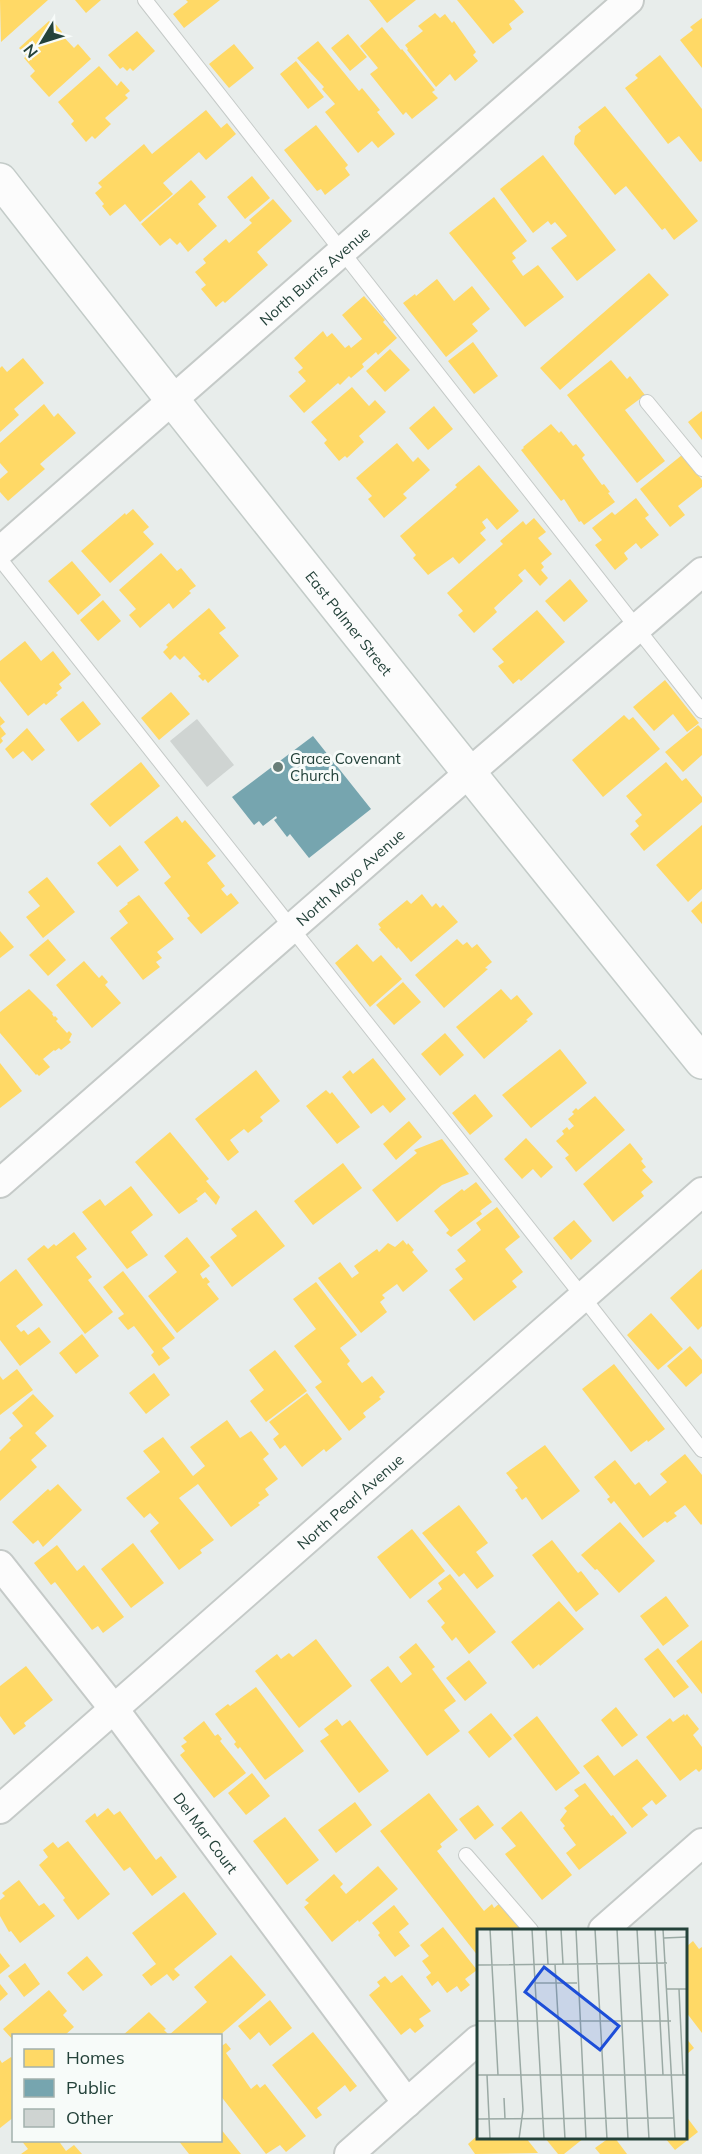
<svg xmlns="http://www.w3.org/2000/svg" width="702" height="2154" font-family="Mulish,sans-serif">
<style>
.homes{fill:#ffd966}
.public{fill:#76a5af}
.building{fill:#cfd4d2}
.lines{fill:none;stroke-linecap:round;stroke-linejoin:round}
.lane-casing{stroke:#c5cac8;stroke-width:16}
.street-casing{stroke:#c5cac8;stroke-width:32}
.secondary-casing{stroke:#c3cbc8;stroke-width:36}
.lane{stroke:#fcfcfc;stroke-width:14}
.street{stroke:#fcfcfc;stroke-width:28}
.secondary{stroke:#fcfcfc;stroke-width:33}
.poi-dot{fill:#697e78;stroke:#f7fbf9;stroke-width:2}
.labels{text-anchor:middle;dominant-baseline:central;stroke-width:6;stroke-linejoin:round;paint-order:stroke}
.street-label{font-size:15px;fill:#24423a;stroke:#f7fbf9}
.poi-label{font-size:15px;fill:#24423a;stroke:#f7fbf9;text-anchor:start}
.inset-road{fill:none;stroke:#9aa9a4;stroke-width:1.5}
.view{fill:#1d4ed8;fill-opacity:0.15;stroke:#1d4ed8;stroke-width:3}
.inset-edge{fill:none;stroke:#24423a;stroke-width:3}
</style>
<rect width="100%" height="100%" fill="#e8edeb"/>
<path class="homes" d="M0 0H48L1 42Z
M75 0H101L86 13Z
M186 0H220L184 28 173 14 188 2Z
M369 0H416L387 23Z
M457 0H514L524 12 509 24 512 29 493 44Z
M435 13 440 18 445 14 452 23 454 21 476 52 473 55 478 61 455 81 450 74 436 87 407 50 408 49 405 45 423 31 418 26Z
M702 18V68L680 40 693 30 690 27Z
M49 21 51 23 53 21 62 32 61 34 74 48 78 44 91 59 49 97 30 76 35 71 24 58 27 56 19 48Z
M382 27 401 50 402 49 435 90 432 92 438 98 412 119 406 112 403 115 370 74 378 68 360 46Z
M137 31 155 51 133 71 130 68 127 71 123 67 120 69 108 55Z
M348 34 367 57 350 71 331 48Z
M318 41 359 91 362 88 380 110 377 112 395 134 378 148 372 141 358 153 325 112 335 104 322 89 324 87 297 58Z
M234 44 254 68 229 88 209 64Z
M660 55 702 109V161L700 162 679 136 668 144 625 88 638 78 635 75Z
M296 61 324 97 308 109 280 74Z
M99 66 117 86 121 81 130 91 125 95 128 98 105 118 111 124 95 139 92 136 86 142 71 124 74 121 58 102Z
M605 106 698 221 674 240 665 228 662 230 626 186 615 195 574 144 575 136 581 131 578 127Z
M206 110 221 128 227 123 236 134 206 160 199 152 163 183 173 194 140 222 125 204 110 216 102 206 104 204 95 193 102 187 98 183 144 144 152 154Z
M316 125 348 165 345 168 350 175 325 195 321 189 317 191 284 150Z
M543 155 616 250 577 281 551 248 567 236 555 222 551 225 548 221 533 233 500 189Z
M252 176 270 198 245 219 227 197Z
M191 180 206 197 198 204 217 226 188 252 180 242 177 245 170 238 160 246 141 224Z
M494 197 527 241 512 253 516 258 512 261 523 276 538 265 564 297 525 327 449 233Z
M273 199 292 221 257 252 268 265 225 303 223 301 216 307 201 289 206 285 195 272 206 263 203 259 226 239 229 243 252 223 249 220Z
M649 273 669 295 560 390 540 368Z
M437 279 454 301 472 286 490 309 472 324 478 331 446 357 403 303 415 294 416 296Z
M364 296 385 320 383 322 397 338 378 355 376 352 362 364 364 367 351 378 349 376 340 385 338 383 304 413 289 396 306 381 298 372 303 368 294 358 323 331 327 337 332 333 345 348 349 345 351 348 362 339 363 340 342 315Z
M473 342 498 376 474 394 448 361Z
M390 349 410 370 385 392 366 371Z
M23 358 44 383 14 409 19 415 0 432V368L2 366 7 372Z
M611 360 627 379 630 376 645 395 625 410 665 461 637 483 567 395Z
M352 387 369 406 375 400 386 412 359 436 364 442 347 458 345 456 339 461 324 443 327 440 311 422Z
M44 404 54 417 58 413 76 433 40 464 45 469 8 501 0 492V479L8 472 0 463V443Z
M434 406 453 429 428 450 409 428Z
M702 411V440L688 422Z
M551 424 559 433 561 431 573 446 576 444 585 455 582 458 602 485 604 484 610 492 608 493 615 502 584 525 581 521 579 522 564 499 561 501 521 450 524 448 523 447Z
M397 443 413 462 418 457 430 470 403 494 407 498 384 518 368 499 372 496 356 478Z
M682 455 702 480V487L678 506 685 515 670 527 640 489Z
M479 465 519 511 497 530 487 518 482 522 486 528 480 533 486 540 459 564 453 557 428 575 413 558 416 555 400 536 457 487 455 485Z
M636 498 649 515 645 518 659 535 641 549 636 543 624 553 628 559 615 570 595 545 602 540 592 528 612 512 615 515Z
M133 509 149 527 143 532 154 544 110 583 81 551 125 513 126 515Z
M534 518 546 532 538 538 552 554 541 563 544 567 541 570 548 578 540 586 525 569 518 575 523 581 494 608 497 612 474 633 458 615 463 611 447 593 503 544 500 541 523 521 526 525Z
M161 553 177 571 181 568 196 586 189 591 191 593 173 609 169 603 140 628 129 615 136 609 119 590Z
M72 561 101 595 78 615 48 581Z
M570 579 588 601 564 622 545 601Z
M103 600 121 621 98 641 80 620Z
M209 608 226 628 219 633 239 656 208 683 205 679 203 681 198 676 201 674 184 656 180 660 175 655 170 660 163 652 168 647 166 645Z
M537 610 565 642 521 681 519 679 513 684 498 666 504 662 492 649Z
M25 641 41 661 53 651 71 674 59 684 62 688 56 693 58 695 46 705 44 703 28 716 0 681V661Z
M665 680 699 723 687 732 673 714 654 731 633 707Z
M171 692 190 714 159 740 141 718Z
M83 701 101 724 78 742 60 719Z
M624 715 629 720 633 717 660 749 603 797 572 760Z
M0 716 5 722 0 726 6 734 1 738 3 741 0 744Z
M698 725 702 729V755L683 772 665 752Z
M27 728 45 750 32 761 23 751 13 759 5 749Z
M141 762 160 786 110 827 90 804Z
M666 762 682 781 686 778 702 797V802L644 851 630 834 639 826 635 821 642 815 626 796Z
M177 816 182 823 185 820 216 856 207 863 225 886 221 889 227 896 231 893 239 903 201 934 187 918 190 916 164 883 171 877 144 842Z
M702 825V889L688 902 656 865Z
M120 845 139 870 117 887 97 863Z
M47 877 75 912 43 938 26 917 40 906 28 892Z
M422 894 432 907 436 903 440 908 443 905 458 922 411 962 398 947 397 949 379 929 381 928 378 924 407 900 411 904Z
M139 895 174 939 157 952 162 958 156 962 160 967 143 980 110 938 128 923 119 911 128 904 127 903Z
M702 901V924L691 911Z
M0 931 14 947 0 958Z
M48 939 66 960 48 976 29 955Z
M457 939 463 945 467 942 472 948 477 944 492 962 485 968 488 969 444 1008 415 975Z
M357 944 373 962 381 955 402 979 370 1007 335 963Z
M84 961 99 978 102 975 108 982 105 985 121 1003 92 1028 56 985Z
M403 982 421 1002 394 1025 376 1005Z
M29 989 53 1013 52 1014 54 1017 55 1016 58 1019 56 1021 67 1033 69 1031 72 1034 69 1040 71 1042 61 1050 59 1048 55 1051 54 1050 43 1059 50 1067 39 1076 37 1074 36 1075 0 1033V1012Z
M501 989 511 1000 517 995 533 1014 526 1020 528 1021 484 1059 456 1027Z
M445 1033 464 1055 440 1076 421 1054Z
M560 1049 587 1083 531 1128 502 1095Z
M373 1058 406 1099 390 1113 383 1105 371 1114 342 1077 350 1070 353 1074Z
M0 1063 22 1091 0 1108Z
M256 1070 280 1101 260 1117 263 1121 248 1133 244 1129 230 1140 239 1152 228 1161 195 1119Z
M326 1090 330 1094 332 1092 360 1127 337 1144 306 1106Z
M475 1094 493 1116 470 1135 452 1113Z
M595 1096 625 1130 576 1172 565 1158 569 1155 556 1141 564 1134 562 1131 567 1127 569 1130 574 1126 568 1119 574 1114 572 1112 576 1108 578 1110Z
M409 1121 422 1137 396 1160 383 1144Z
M170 1132 209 1179 206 1181 220 1197 216 1205 205 1192 196 1199 198 1201 179 1214 135 1162Z
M526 1138 553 1167 541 1178 533 1169 522 1179 504 1159Z
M442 1139 469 1174 442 1185 397 1222 372 1190 417 1153 414 1150Z
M630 1143 643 1159 641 1161 646 1167 642 1170 653 1182 641 1192 644 1196 613 1222 583 1184Z
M343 1163 362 1188 313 1225 294 1201Z
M476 1182 492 1202 480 1211 482 1214 451 1237 446 1233 449 1230 434 1211 462 1189 464 1191Z
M131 1186 153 1215 131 1232 148 1255 127 1269 82 1212 100 1199 105 1206Z
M497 1207 520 1237 505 1249 523 1272 512 1281 517 1287 474 1321 449 1290 463 1279 455 1269 466 1261 457 1250 481 1230 476 1223Z
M256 1210 285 1246 232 1287 210 1257 237 1236 231 1229Z
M574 1220 592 1241 571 1260 553 1238Z
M74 1232 87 1249 76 1257 92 1277 88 1280 113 1312 85 1334 27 1259 44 1245 48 1249 54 1244 56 1246Z
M187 1237 210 1266 200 1274 203 1279 206 1277 210 1282 207 1284 219 1299 177 1333 148 1296 177 1272 164 1256Z
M403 1240 407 1245 408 1243 414 1250 412 1252 428 1271 403 1292 397 1284 382 1295 385 1298 380 1302 387 1312 361 1333 318 1278 340 1262 352 1278 359 1273 354 1266 377 1249 379 1252 388 1243 395 1247Z
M16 1269 43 1305 16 1326 21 1332 24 1330 28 1335 39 1327 51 1342 20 1366 0 1340V1282Z
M702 1269V1326L698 1330 670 1298Z
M123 1271 175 1338 162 1348 170 1358 159 1366 151 1355 154 1352 134 1326 128 1330 118 1318 124 1314 103 1287Z
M316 1282 357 1335 340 1348 350 1361 347 1364 362 1383 372 1376 385 1392 379 1397 381 1399 363 1413 366 1417 349 1431 315 1387 322 1382 294 1346 316 1329 293 1299Z
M651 1313 683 1349 658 1370 627 1335Z
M82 1334 99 1356 76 1374 59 1353Z
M690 1346 702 1360V1373L686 1387 667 1366Z
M275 1350 307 1391 266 1422 250 1401 264 1390 249 1370Z
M614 1364 665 1429 648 1442 647 1440 631 1452 582 1389Z
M17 1369 33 1390 0 1415V1376L3 1380Z
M154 1373 170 1395 146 1414 129 1393Z
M307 1393 342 1439 326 1452 324 1449 302 1467 285 1445 280 1449 273 1439 279 1434 269 1422Z
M33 1394 54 1416 35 1433 47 1446 31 1460 37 1467 0 1501V1451L11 1440 9 1438 23 1426 12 1413Z
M227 1420 240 1438 251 1431 269 1454 263 1459 278 1479 265 1489 269 1495 258 1503 260 1505 231 1527 198 1484 179 1498 214 1540 200 1550 202 1553 179 1570 150 1531 159 1523 150 1513 144 1518 126 1498 160 1472 143 1451 163 1437 193 1476 205 1466 190 1447Z
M545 1445 580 1491 542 1520 526 1497 522 1500 515 1490 518 1488 506 1473Z
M685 1454 702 1475V1524L701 1525 685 1505 674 1513 677 1516 667 1523 665 1521 643 1538 614 1501 611 1504 607 1499 610 1497 594 1477 615 1460 635 1485 639 1482 650 1496 667 1482 660 1474Z
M58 1484 82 1510 43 1547 38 1540 33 1544 12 1522 48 1489 50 1491Z
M459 1505 488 1543 476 1552 494 1576 477 1589 464 1573 459 1577 422 1533Z
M620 1522 655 1561 619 1593 597 1569 595 1570 581 1555Z
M412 1529 445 1571 410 1599 377 1557Z
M552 1540 578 1573 581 1571 599 1594 576 1612 532 1555Z
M133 1543 164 1583 131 1608 101 1569Z
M57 1545 77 1571 84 1565 124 1617 103 1633 98 1626 92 1630 55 1582 51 1585 34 1563Z
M450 1574 496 1632 469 1654 456 1637 452 1641 441 1627 445 1623 427 1601 442 1589 438 1583Z
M666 1596 689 1626 663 1646 640 1616Z
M559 1601 584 1629 540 1666 539 1664 533 1669 511 1642Z
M316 1639 352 1686 299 1728 255 1671 277 1654 281 1659 289 1653 293 1657Z
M702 1640V1694L676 1661Z
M416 1643 435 1667 432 1669 456 1701 444 1710 460 1731 427 1756 370 1680 388 1666 401 1683 412 1674 399 1657Z
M658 1648 689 1687 674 1698 644 1659Z
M469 1660 487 1683 465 1701 446 1678Z
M26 1666 53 1700 24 1723 26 1726 14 1735 0 1716V1686Z
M256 1687 304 1751 265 1780 240 1747 238 1749 234 1744 236 1742 215 1714 228 1704 230 1706Z
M616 1707 638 1735 622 1747 601 1720Z
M491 1713 512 1739 489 1758 468 1732Z
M684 1714 685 1716 687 1714 699 1729 693 1735 702 1747V1769L699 1772 696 1769 680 1781 646 1737 670 1718 673 1722Z
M537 1716 580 1773 556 1791 513 1735Z
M337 1719 342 1726 350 1720 389 1771 359 1793 320 1741 329 1735 324 1729Z
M204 1721 215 1736 218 1734 222 1739 220 1741 246 1773 214 1798 180 1755 185 1751 181 1746 187 1742 183 1738Z
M598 1755 614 1776 637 1759 667 1796 656 1805 652 1800 642 1808 648 1815 632 1828 583 1766Z
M252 1773 270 1796 246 1815 228 1793Z
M585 1783 611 1816 613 1815 627 1833 579 1870 566 1853 576 1845 563 1828 565 1826 560 1820 567 1811 564 1808 579 1796 574 1790Z
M429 1793 458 1830 440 1844 442 1847 437 1851 484 1911 492 1904 494 1908 500 1903 521 1929 478 1930V1956L380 1831Z
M355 1802 372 1825 336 1853 318 1830Z
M478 1805 494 1825 475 1840 459 1819Z
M108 1808 114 1815 120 1811 156 1860 161 1856 177 1877 152 1896 130 1867 124 1871 85 1821 95 1813 97 1817Z
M521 1811 572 1875 542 1900 505 1854 516 1846 501 1828Z
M285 1817 319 1860 287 1885 253 1841Z
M68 1841 110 1894 78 1920 63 1900 65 1898 39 1865 48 1857 43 1850 53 1842 58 1848Z
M378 1866 398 1889 359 1922 358 1920 332 1942 304 1907 309 1903 305 1900 334 1874 343 1884 340 1887 346 1894Z
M19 1880 39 1906 44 1903 55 1916 20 1943 11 1931 9 1932 0 1916V1900L5 1896 2 1893Z
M184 1892 217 1934 174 1969 180 1975 173 1981 167 1974 151 1986 142 1975 156 1964 132 1933Z
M394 1905 409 1924 399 1932 410 1946 395 1957 378 1935 380 1933 372 1923Z
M443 1927 477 1970 465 1979 470 1985 461 1992 457 1986 447 1993 438 1981 432 1986 426 1977 431 1973 422 1961 429 1956 420 1945Z
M693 1941 699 1949 702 1947V2033L686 2012V1947Z
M0 1953 10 1966 0 1974Z
M231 1955 266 1995 219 2036H122L149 2012 166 2029 164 2030 169 2035 207 2002 194 1987Z
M87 1956 103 1975 83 1991 67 1973Z
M25 1963 40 1984 24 1997 8 1976Z
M402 1975 431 2011 419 2019 424 2026 415 2033 410 2028 401 2035 369 1995 380 1986 377 1982 385 1976 391 1983Z
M0 1984 8 1994 0 2001Z
M49 1990 67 2011 63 2015 74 2027 64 2036H14V2041L3 2029Z
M270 2000 292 2028 270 2046 259 2032 250 2040 238 2026Z
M313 2032 357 2086 350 2092 345 2085 317 2108 322 2115 316 2119 272 2065Z
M686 2038 694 2048 686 2055Z
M226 2043 231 2049 226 2053 251 2089 257 2084 260 2088 265 2084 306 2136 286 2152 280 2145 266 2154 220 2095V2047Z
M11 2057 14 2060V2117L0 2128V2060L2 2063Z
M686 2116 698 2132 675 2150 665 2138H686Z
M220 2128 241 2154H189L178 2140H220Z
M478 2135V2138H526L538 2153 475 2154 468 2144Z
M545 2138H584L564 2154H558Z
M609 2138H615L627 2154H600L595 2148Z
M21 2140H58L66 2151 74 2145 82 2154H21L28 2149Z"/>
<path class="public" d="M313 736 371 809 309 858 290 834 287 837 274 820 277 818 276 816 263 826 259 821 254 825 232 797Z"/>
<path class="building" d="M197 719 234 765 207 787 170 741Z"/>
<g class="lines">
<defs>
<path id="lane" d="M145 0 702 711
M647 402 702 469
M0 559 583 1297 702 1450
M466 1855 531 1930"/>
<g id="street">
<path id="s1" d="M0 551 629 0"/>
<path id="s2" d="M0 1183 469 773 702 572"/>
<path id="s3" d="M0 1565 114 1709 407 2103"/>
<path id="s4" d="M0 1809 702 1192"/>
<path d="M603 1930 702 1843"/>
<path d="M349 2154 478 2040"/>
</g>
<g id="secondary">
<path id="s5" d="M0 180C231 477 466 770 702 1062"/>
</g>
</defs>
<use href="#lane" class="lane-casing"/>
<use href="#street" class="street-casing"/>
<use href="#secondary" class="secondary-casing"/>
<use href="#lane" class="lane"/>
<use href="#street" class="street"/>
<use href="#secondary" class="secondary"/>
</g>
<circle class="poi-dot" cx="278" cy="767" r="6"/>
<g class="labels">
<g class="street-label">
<text stroke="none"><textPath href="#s1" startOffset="418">North Burris Avenue</textPath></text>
<text stroke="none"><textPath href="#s5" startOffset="564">East Palmer Street</textPath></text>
<text stroke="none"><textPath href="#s2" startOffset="465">North Mayo Avenue</textPath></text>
<text stroke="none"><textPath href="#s4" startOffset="466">North Pearl Avenue</textPath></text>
<text stroke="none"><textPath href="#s3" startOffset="338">Del Mar Court</textPath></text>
</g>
<g class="poi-label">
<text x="290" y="758">Grace Covenant<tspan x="290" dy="17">Church</tspan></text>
</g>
</g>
<g transform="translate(477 1929)">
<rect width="210" height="210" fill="#e8edeb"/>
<path class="inset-road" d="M13 0 21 146M35 0 46 181 42 210M55 0 67 210M69 0 71 35M84 0 86 35M99 0 109 210M118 0 130 210M140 0 151 210M160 0 172 210M178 0 186 146M186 0 198 210M187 9 210 8M78 35 88 210M0 36 190 34M58 54H100M190 60H210M202 60 206 146M0 92H194M0 146H210M10 146 13 210M27 169 28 190M0 190 196 189"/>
<path class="view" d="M67 38 142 97 123 121 48 63Z"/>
<rect width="210" height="210" class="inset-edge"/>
</g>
<rect x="12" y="2034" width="210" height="108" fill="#f7fbf9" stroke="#a3b1ad" stroke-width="1.5"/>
<rect x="24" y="2049" width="30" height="18" fill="#ffd966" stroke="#a3b1ad" stroke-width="1.5"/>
<text x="66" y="2064" font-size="18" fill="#24423a">Homes</text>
<rect x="24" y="2079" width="30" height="18" fill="#76a5af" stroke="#a3b1ad" stroke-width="1.5"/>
<text x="66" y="2094" font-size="18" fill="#24423a">Public</text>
<rect x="24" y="2109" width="30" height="18" fill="#cfd4d2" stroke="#a3b1ad" stroke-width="1.5"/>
<text x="66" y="2124" font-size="18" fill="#24423a">Other</text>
<g transform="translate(42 42) rotate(232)" stroke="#f7fbf9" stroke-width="4.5" paint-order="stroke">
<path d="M0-4.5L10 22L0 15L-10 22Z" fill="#24423a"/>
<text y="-9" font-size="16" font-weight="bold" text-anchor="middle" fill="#24423a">N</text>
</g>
</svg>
